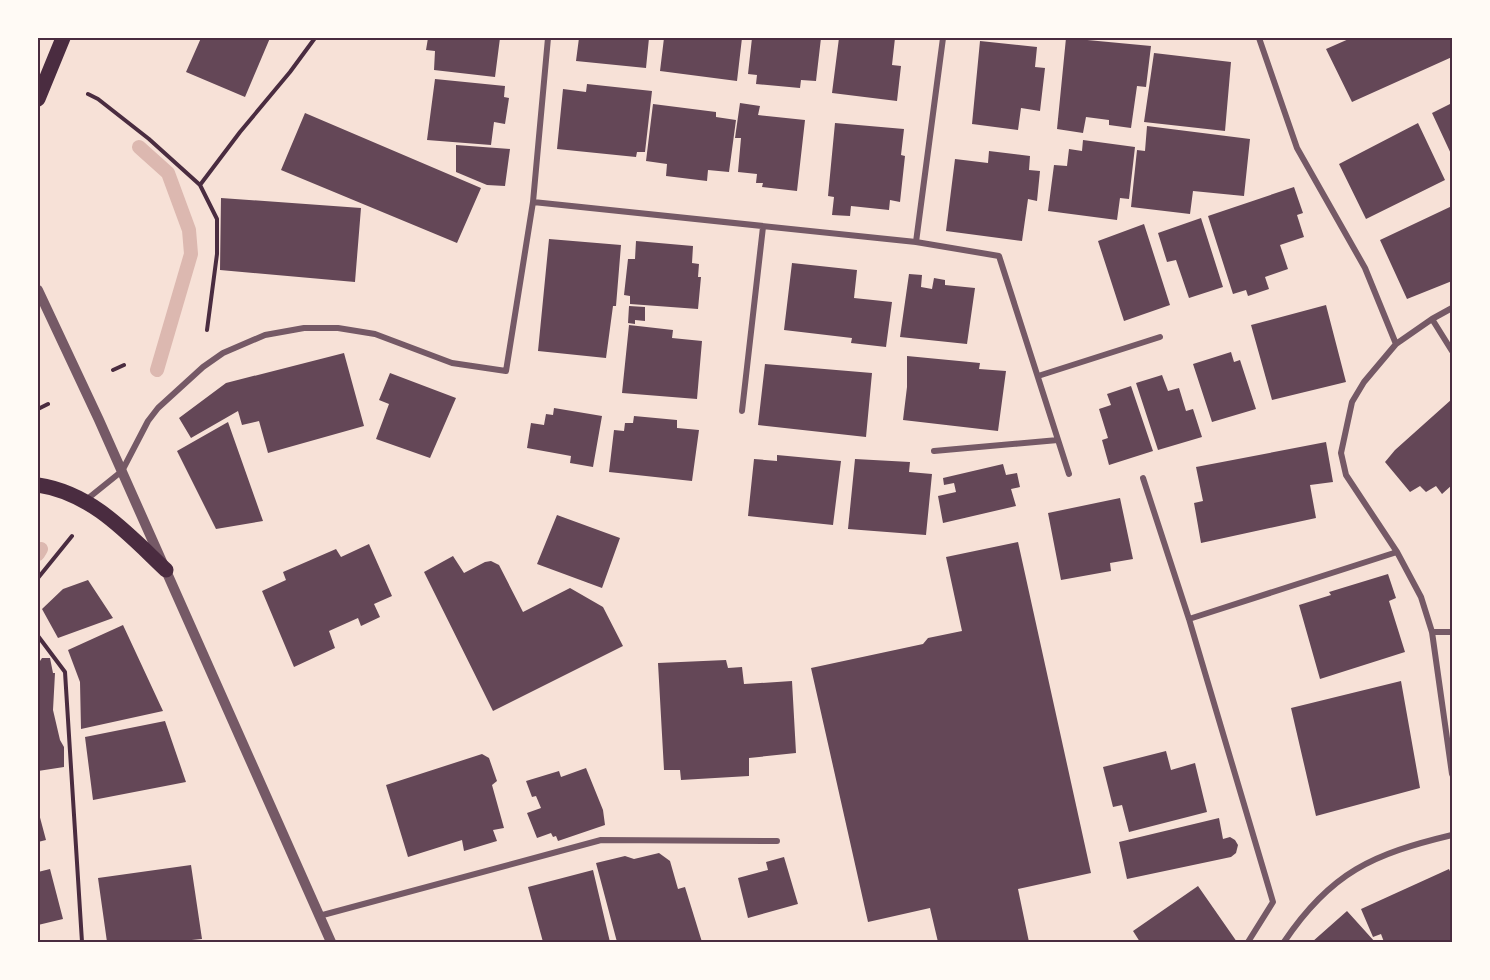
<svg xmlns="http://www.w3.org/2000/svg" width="1490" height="980" font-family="'PT Serif',serif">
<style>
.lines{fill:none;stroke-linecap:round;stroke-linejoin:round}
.stream{stroke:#dcb8b0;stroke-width:14}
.building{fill:#644757}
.path{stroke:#4a2c40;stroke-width:4}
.minor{stroke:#755966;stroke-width:6}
.tertiary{stroke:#755966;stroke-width:10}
.primary{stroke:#4a2c40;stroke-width:15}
.neatline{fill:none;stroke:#4a2c40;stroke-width:2}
</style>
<rect width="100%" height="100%" fill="#f7e1d7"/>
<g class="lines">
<path class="stream" d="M139 147 168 173 189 230 191 254 157 370
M38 554 41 549"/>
</g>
<path class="building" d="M201 38H270L245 97 186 72Z
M428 38H500L495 77 434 70 435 51 426 50Z
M579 38H649L646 68 576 61Z
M664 38H742L737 81 660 71Z
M752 38H821L816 81 801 80 800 88 756 84 757 75 748 74Z
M839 38H895L892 65 901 66 897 101 832 93Z
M1066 38 1151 46 1146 87 1137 86 1131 128 1109 125V120L1086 117 1083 133 1057 129Z
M1351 38H1452V57L1352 102 1326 49Z
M980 41 1037 47 1035 67 1045 68 1040 111 1021 108 1018 130 972 124Z
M1154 53 1231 62 1225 131 1144 122Z
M435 79 505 86 504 97 509 98 505 124 494 122 491 145 427 140Z
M587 84 652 91 645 152H637L636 157 557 149 563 89 586 92Z
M740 103 760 106 758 115 805 120 797 191 762 187 763 183H756L757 174 738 172 741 138H735Z
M1452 103V156L1432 113Z
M653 104 716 112V117L736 120 729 172 708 170 707 181 666 176 667 164 646 161Z
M305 113 481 188 457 243 281 170Z
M835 123 904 129 901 155 905 156 900 202 890 200 889 210 851 206 850 216 832 215 834 197 828 196Z
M1418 123 1445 180 1366 219 1339 164Z
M1147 126 1250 139 1244 196 1193 191 1190 214 1131 207 1137 150 1145 151Z
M1083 140 1135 147 1129 199 1120 198 1117 220 1048 211 1054 165 1067 166 1069 149 1082 151Z
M456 145 510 149 505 186 487 185 456 172Z
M989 151 1030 156 1029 170 1040 171 1037 201 1028 199 1022 241 946 231 955 159 988 163Z
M1294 187 1303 213 1297 215 1304 237 1280 245 1288 269 1265 277 1269 289 1248 296 1246 290 1233 294 1208 216Z
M221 198 361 208 355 282 220 270Z
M1452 206V281L1407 299 1380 240Z
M1201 218 1223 287 1189 298 1176 260 1167 262 1158 233Z
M1144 224 1170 305 1124 321 1098 241Z
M549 239 621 245 616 306H613L606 358 538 351Z
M636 241 693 246 692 263 699 264 698 277H701L698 309 630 304V296L624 295 628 259H635Z
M792 263 857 270 854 298 892 302 886 347 851 343 852 338 784 330Z
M909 274 922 275 921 287 932 289 934 278 945 280V285L975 288 967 344 900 337Z
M1326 305 1346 382 1272 400 1251 325Z
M629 306 645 307V321L635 320V324L628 323Z
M629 325 673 330 672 338 702 341 697 399 622 393Z
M1231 352 1234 362 1240 360 1256 409 1212 422 1193 364Z
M344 353 364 426 268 453 259 421 242 425 238 411 191 438 179 418 226 383Z
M907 356 980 363 979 369 1006 371 998 431 903 420 907 387Z
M765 364 872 373 866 437 758 425Z
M390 373 456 398 430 458 376 439 389 404 379 400Z
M1162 375 1168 391 1179 388 1186 411 1193 409 1202 437 1158 450 1136 383Z
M1131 386 1153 451 1109 465 1102 440 1108 438 1099 409 1111 405 1107 394Z
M1452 399V485L1442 494 1436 486 1426 492 1420 486 1410 492 1385 462 1395 450Z
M554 408 602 416 593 467 570 463 571 456 527 448 531 423 544 425 546 414 553 415Z
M634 416 677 420V428L699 430 692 481 609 472 614 430 624 431 625 423H633Z
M228 422 263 521 216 529 177 451Z
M1326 442 1333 482 1310 485 1316 518 1201 543 1194 503 1203 501 1196 467Z
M777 455 841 461 833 525 748 516 754 459 777 461Z
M855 459 910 462 909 472 932 474 926 535 848 529Z
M1003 464 1006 475 1017 473 1020 487 1011 489 1016 506 943 523 938 496 956 492 954 483 944 485 943 478Z
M1120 498 1133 559 1110 563 1111 571 1061 580 1048 513Z
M557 515 620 538 602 588 537 564Z
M1018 542 1091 873 1018 889 1029 942H938L930 908 868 922 811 668 923 644 928 638 962 631 946 557Z
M369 544 392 596 374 604 380 617 361 626 358 618 329 631 335 648 294 667 262 591 286 580 283 572 336 549 341 557Z
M453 556 464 573 485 562 491 561 499 565 523 612 570 588 603 607 623 646 493 711 424 572Z
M1388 574 1396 598 1389 601 1405 652 1320 679 1299 605 1331 595 1329 592Z
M88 580 113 618 58 638 42 609 63 589Z
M123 625 163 711 81 729 80 682 68 650Z
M42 658H50L53 673H55L53 710 60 740 64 747V767L38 771V660L40 661Z
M726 660 728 668 742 667 744 684 792 681 796 753 749 758V776L681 780 680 770H664L658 663Z
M1401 681 1420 788 1316 816 1291 708Z
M165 721 186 782 93 800 85 737Z
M1166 751 1171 770 1195 763 1207 812 1129 832 1122 805 1113 807 1103 767Z
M482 754 489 758 497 781 492 785 504 828 493 830 497 841 464 851 462 840 408 857 386 785Z
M586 768 603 810 605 825 558 841 556 836 553 837 551 833 537 838 527 813 541 808 536 796 532 797 526 781 559 771 561 777Z
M38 810 46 840 38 842Z
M1219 818 1223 839 1230 837 1235 840 1238 845 1236 853 1231 857 1127 879 1119 842Z
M659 853 670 861 678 889 685 887 702 942H617L596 863 625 856 634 859Z
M784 857 798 904 748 918 738 878 768 870 766 862Z
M191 865 202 939 171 942H107L98 878Z
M50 869 63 919 38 925V872Z
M1449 869 1452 876V942H1384L1381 934 1373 937 1361 909Z
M593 870 610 942H543L528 887Z
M1198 886 1237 942H1140L1133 931Z
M1347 911 1375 942H1312Z"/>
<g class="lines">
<path class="path" d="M88 94 98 99 149 139 200 185 217 219V254L207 330
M200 185 240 132 290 72 315 38
M113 370 124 365
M38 409 48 404
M38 578 72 536
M38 636 65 672 82 942"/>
<path class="minor" d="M943 38 916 242 999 256 1069 474
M1259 38 1297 148 1365 268 1396 344
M533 202 916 242
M1452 308 1432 319 1396 344 1364 382 1352 402 1341 453 1346 475 1397 552 1421 597 1432 632 1452 774
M1432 319 1452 351
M1038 376 1160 337
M742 411 763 227
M934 451 1058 440
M1143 478 1189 619
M86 500 122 471 148 421 158 408 203 367 223 353 265 335 304 328H338L375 334 452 363 506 371 533 202 548 38
M1432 632H1452
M319 916 601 840 777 841
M1248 942 1273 902 1189 619 1397 552
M1284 942C1331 872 1373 854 1452 835"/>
<path class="tertiary" d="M38 290 99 420 331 942"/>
<path class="primary" d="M38 99 63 38
M38 485C92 493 128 534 166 570"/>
</g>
<rect width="1490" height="980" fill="none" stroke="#fffaf5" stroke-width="78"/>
<rect x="39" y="39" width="1412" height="902" class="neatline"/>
</svg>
